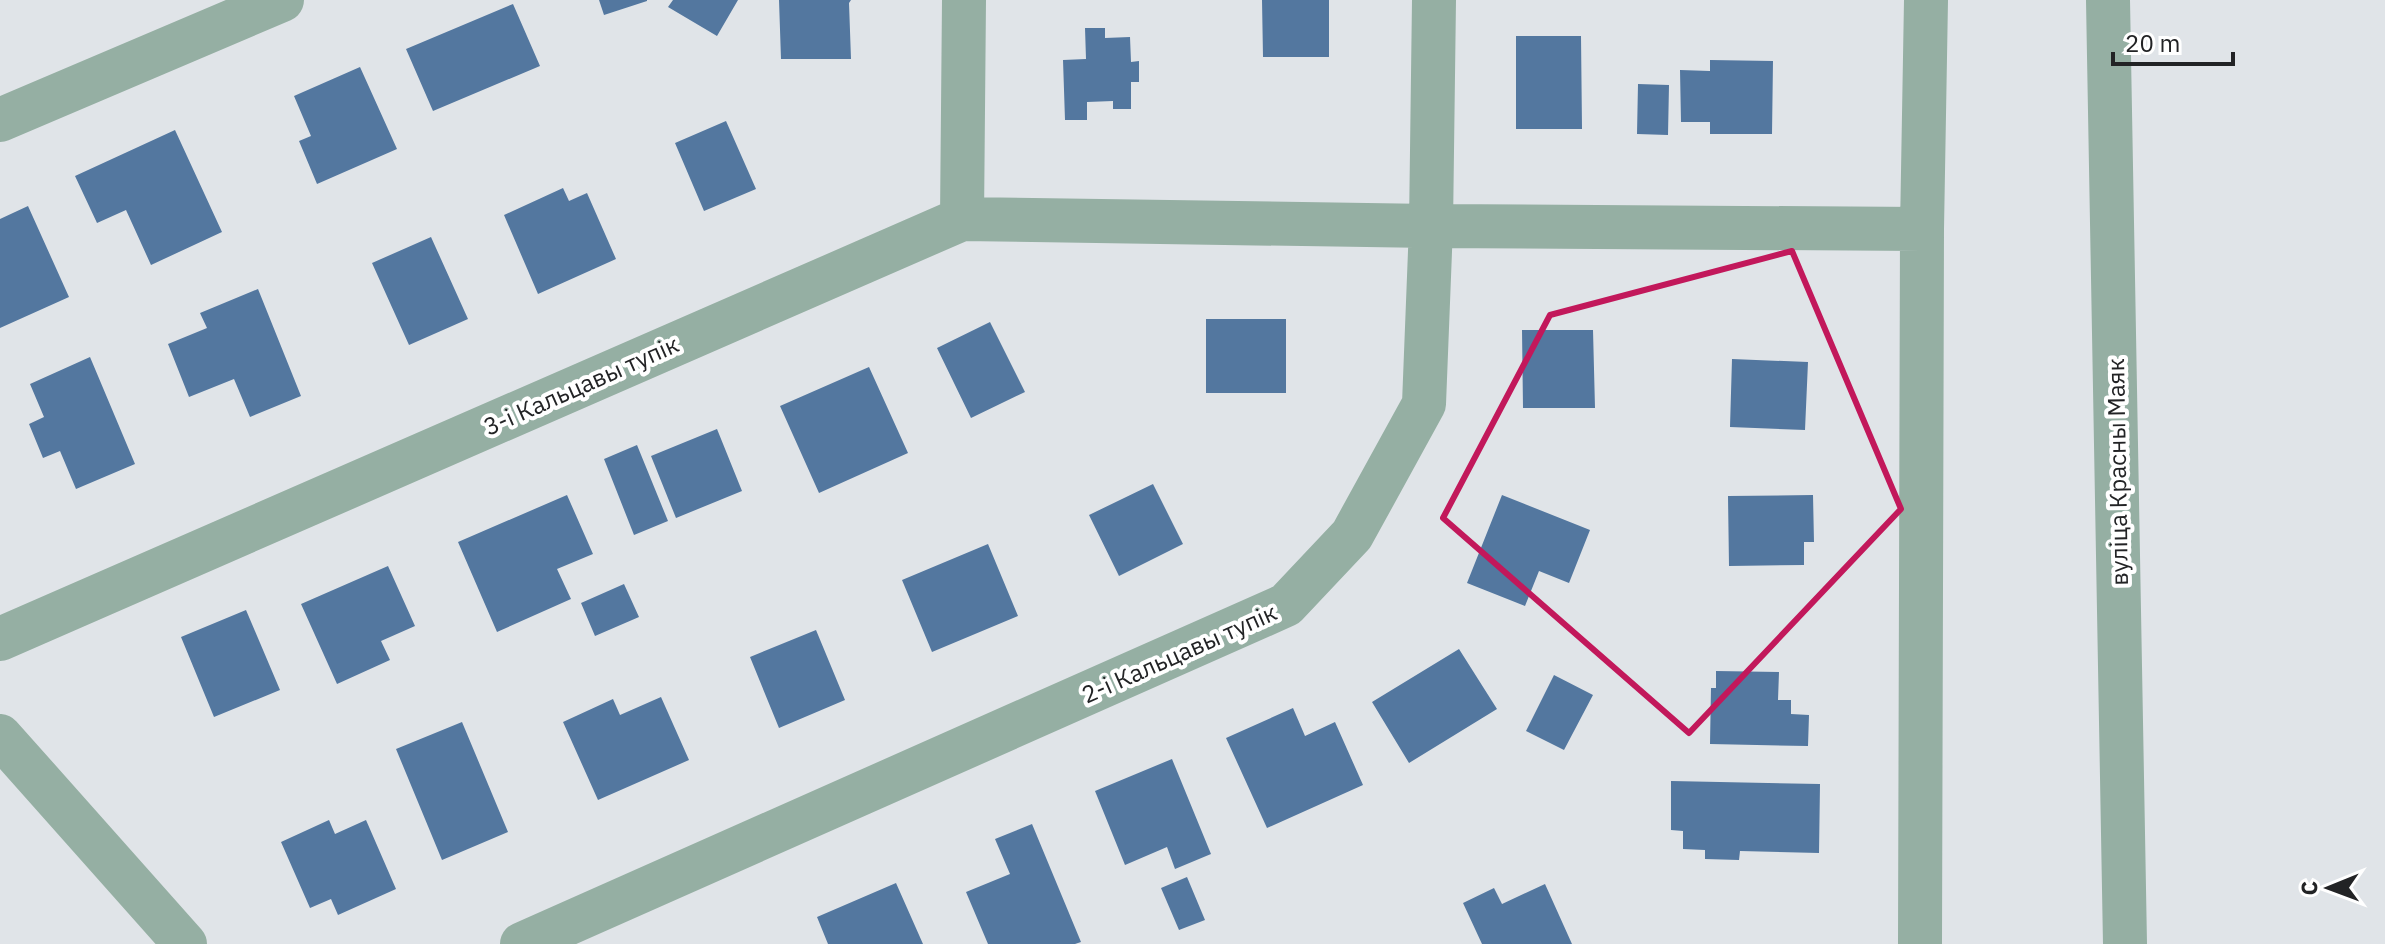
<svg xmlns="http://www.w3.org/2000/svg" width="2385" height="944" font-family="'IBM Plex Sans',sans-serif">
<style>
.building{fill:#53779f}
.lines{fill:none;stroke-linecap:round;stroke-linejoin:round}
.minor{stroke:#95afa3;stroke-width:44}
.marked{fill:none;stroke:#c2185b;stroke-width:6;stroke-linejoin:round}
.labels{text-anchor:middle;dominant-baseline:central;stroke-width:8;stroke-linejoin:round;paint-order:stroke}
.street-label{font-size:24px;fill:#222325;stroke:#fff}
</style>
<rect width="100%" height="100%" fill="#e0e4e8"/>
<path class="building" d="M599 0H647V1L604 15Z
M673 0H738L717 36 668 7Z
M779 0H851L849 3 851 59H781Z
M1262 0H1329V57H1263Z
M513 4 540 66 433 111 406 49Z
M1085 28H1105V38L1130 37 1131 62 1139 61V82H1131V109H1113V101L1087 102V120H1065L1063 60 1086 59Z
M1516 36H1581L1582 129H1516Z
M1710 60 1773 61 1772 134H1710V122H1681L1680 70 1710 71Z
M360 67 397 149 317 184 299 141 311 136 294 96Z
M1638 84 1669 85 1668 135 1637 134Z
M726 121 756 189 704 211 675 143Z
M175 130 222 232 151 265 126 210 97 223 75 176Z
M563 188 569 201 587 193 616 259 538 294 504 215Z
M28 206 69 297 0 328V219Z
M431 237 468 319 409 345 372 263Z
M258 289 301 396 250 417 234 379 189 397 168 344 207 328 200 313Z
M1206 319H1286V393H1206Z
M990 322 1025 392 971 418 937 348Z
M1522 330H1593L1595 408H1523Z
M90 357 135 464 76 489 60 451 43 458 29 424 44 417 30 384Z
M1732 359 1808 362 1805 430 1730 427Z
M869 367 908 453 819 493 780 406Z
M717 429 742 491 676 518 651 456Z
M637 445 668 521 634 535 604 459Z
M1153 484 1183 544 1119 576 1089 515Z
M567 495 593 554 557 569 571 599 497 632 458 542Z
M1502 495 1590 530 1569 583 1539 571 1525 606 1467 583Z
M1813 495 1814 542H1804V565L1729 566 1728 496Z
M988 544 1018 616 932 652 902 580Z
M388 566 415 626 381 641 390 660 337 684 301 604Z
M624 584 639 617 595 636 581 603Z
M246 610 280 690 214 717 181 637Z
M816 630 845 700 779 728 750 657Z
M1459 649 1497 709 1409 763 1372 702Z
M1716 671 1779 672 1778 700H1791V714L1809 715 1808 746 1710 744 1711 688H1716Z
M1554 675 1593 695 1564 750 1526 731Z
M661 697 689 760 598 800 563 722 613 699 620 715Z
M1293 708 1305 736 1335 722 1363 785 1267 828 1226 738Z
M462 722 508 832 442 860 396 749Z
M1172 759 1211 854 1175 869 1167 847 1125 865 1095 791Z
M1671 781 1820 784 1819 853 1740 851 1739 860 1705 859V850L1683 849V831L1671 830Z
M329 820 335 834 366 820 396 889 338 915 331 899 310 908 281 842Z
M1032 824 1081 942 1075 944H988L966 892 1010 874 995 839Z
M1187 877 1205 920 1179 930 1161 888Z
M896 883 923 944H828L817 917Z
M1545 884 1572 944H1482L1463 903 1494 888 1502 904Z"/>
<g class="lines">
<path class="minor" d="M2108 0 2125 944
M0 120 282 0
M962 219 1431 226 1922 229
M0 639 962 219 964 0
M0 736 185 944
M522 944 1286 605 1352 535 1424 404 1431 226 1434 0
M1920 944 1922 229 1926 0"/>
</g>
<path class="marked" d="M1792 251 1901 509 1689 733 1443 518 1550 315Z"/>
<g class="labels">
<g class="street-label">
<text transform="translate(581 385) rotate(-24)">3-і Кальцавы тупік</text>
<text transform="translate(2117 472) rotate(-91)">вуліца Красны Маяк</text>
<text transform="translate(1179 653) rotate(-24)">2-і Кальцавы тупік</text>
</g>
</g>
<g transform="translate(2329 888) rotate(269)" stroke="#ffffff" stroke-width="6" paint-order="stroke">
<path d="M0-6L14 30L0 20L-14 30Z" fill="#222325"/>
<text y="-12" font-size="22" font-weight="bold" text-anchor="middle" fill="#222325">С</text>
</g>
<path d="M2113 52v12h120v-12" fill="none" stroke="#222325" stroke-width="4"/>
<text x="2125" y="52" font-size="24" fill="#222325" stroke="#ffffff" stroke-width="6" paint-order="stroke">20 m</text>
</svg>
